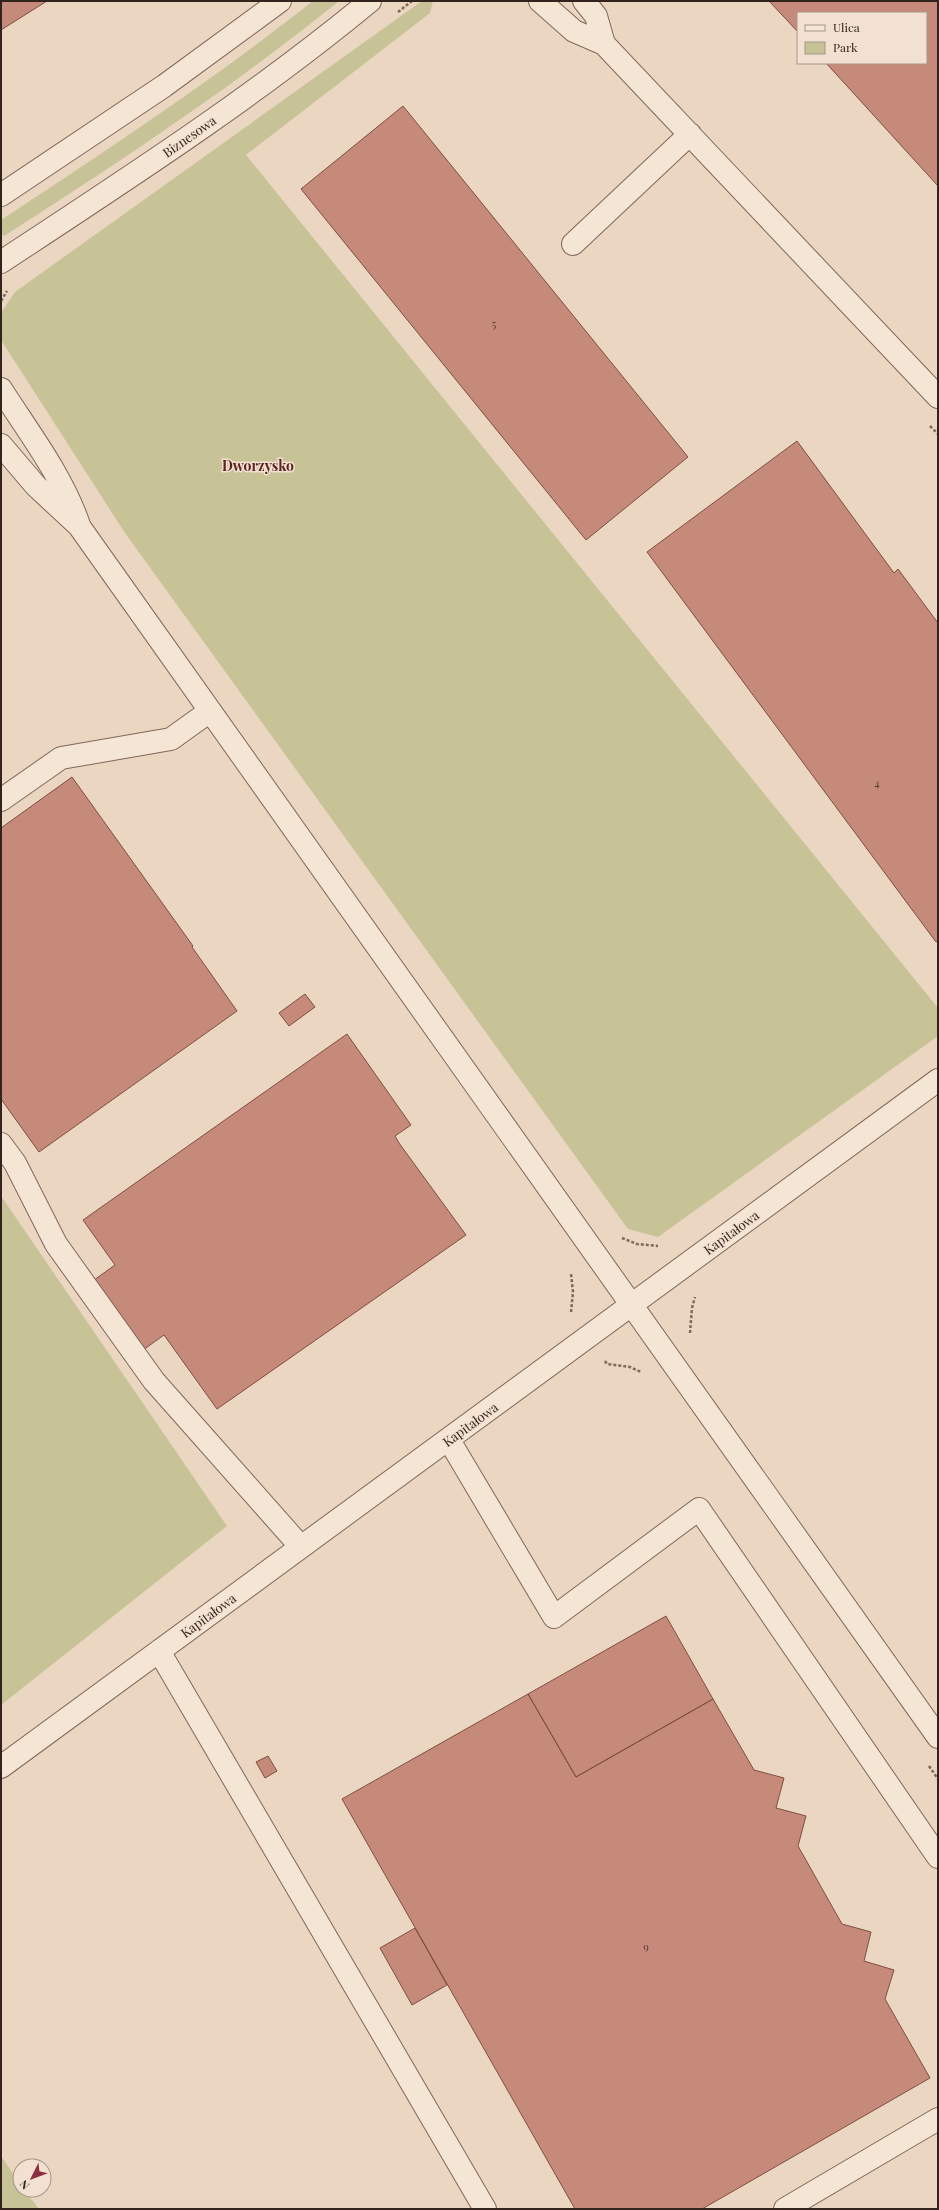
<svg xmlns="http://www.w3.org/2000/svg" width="939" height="2210" font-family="'Playfair Display',serif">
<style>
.green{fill:#c7c396}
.building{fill:#c58a7a;stroke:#7f4e42}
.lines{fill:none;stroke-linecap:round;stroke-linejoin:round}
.minor-casing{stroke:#82675a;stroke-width:24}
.path{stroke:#82675a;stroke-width:2.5;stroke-dasharray:3 2;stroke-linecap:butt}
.minor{stroke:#f5e5d4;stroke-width:22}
.labels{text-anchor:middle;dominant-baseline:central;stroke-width:3;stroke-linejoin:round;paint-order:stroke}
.number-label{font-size:11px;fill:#583d34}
.street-label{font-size:13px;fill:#33231d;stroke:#f2e1d0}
.neighbourhood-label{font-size:14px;font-weight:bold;fill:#5c2120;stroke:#f2e1d0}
</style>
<rect width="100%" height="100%" fill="#ead6c1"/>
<path class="green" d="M313 1H339C233 87 119 162 4 236L1 233V220C107 150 213 80 313 1Z
M422 1H433L430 13 246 155 938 1008V1036L658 1237 628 1229 125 533 1 340V313L15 292Z
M1 1196 227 1526 1 1705Z
M1 2156 20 2184V2190H24L39 2209H1Z"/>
<path class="building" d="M1 1H47L1 30Z
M769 1H938V186L826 63H926V13H798V32Z
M403 106 688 457 586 540 301 189Z
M797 441 894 573 898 569 938 623V941L936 942 647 552Z
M72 777 193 946 192 947 237 1011 39 1152 1 1099V828Z
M305 994 315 1007 289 1026 279 1013Z
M347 1034 411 1125 395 1136 399 1143 466 1235 217 1409 164 1335 143 1350 94 1280 115 1265 83 1220Z
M666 1616 713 1699 576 1777 528 1694Z
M528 1694 576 1777 713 1699 754 1770 784 1778 776 1808 806 1816 798 1846 842 1924 871 1932 864 1961 894 1970 885 1999 930 2078 702 2209H575L342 1799Z
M268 1756 277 1771 265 1778 256 1762Z
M415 1928 447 1985 412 2005 380 1948Z"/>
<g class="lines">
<defs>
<path id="minor" d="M540 1 574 31 604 44 938 397
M584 1 596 16 604 44
M1 195 164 86 280 1
M573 244 690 134
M1 262C127 179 254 97 370 1
M1 389C29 433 62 475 79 525
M1 445 36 486 79 526 938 1737
M1 800 61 758 171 739 210 711
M1 1144 15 1163 56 1244 154 1381 301 1547
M449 1440 554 1617 699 1509 938 1857
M159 1651 485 2209
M1 1767 938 1080
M785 2209 938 2119"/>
</defs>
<use href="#minor" class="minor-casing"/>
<path class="path" d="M398 12 412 1
M1 301 7 291
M930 426 938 434
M622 1238 637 1244 658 1246
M571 1312 573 1292 571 1274
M690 1333 692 1308 695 1297
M605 1361 607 1364 630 1367 641 1372
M929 1766 938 1779"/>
<use href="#minor" class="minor"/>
</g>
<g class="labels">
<g class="number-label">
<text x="494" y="323">5</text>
<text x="877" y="782">4</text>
<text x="646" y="1946">9</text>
</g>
<g class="street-label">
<text transform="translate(189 136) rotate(-35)">Biznesowa</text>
<text transform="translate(731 1232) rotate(-36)">Kapitałowa</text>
<text transform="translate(470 1424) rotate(-36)">Kapitałowa</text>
<text transform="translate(208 1615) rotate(-36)">Kapitałowa</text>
</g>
<g class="neighbourhood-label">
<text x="258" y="465">Dworzysko</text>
</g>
</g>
<rect width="939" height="2210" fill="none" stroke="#33231d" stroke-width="4"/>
<rect x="797" y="12" width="130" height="52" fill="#f2e1d0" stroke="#a69588"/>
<rect x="805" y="25" width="20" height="6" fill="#f5e5d4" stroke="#a69588"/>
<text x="833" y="32" font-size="12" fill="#33231d">Ulica</text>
<rect x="805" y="42" width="20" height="12" fill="#c7c396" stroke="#a69588"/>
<text x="833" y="52" font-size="12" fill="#33231d">Park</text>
<g transform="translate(32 2178) rotate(228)"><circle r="19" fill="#f2e1d0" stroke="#a69588"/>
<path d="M0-3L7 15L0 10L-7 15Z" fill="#8c2f42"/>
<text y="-6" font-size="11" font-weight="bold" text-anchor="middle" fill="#33231d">N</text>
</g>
</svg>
